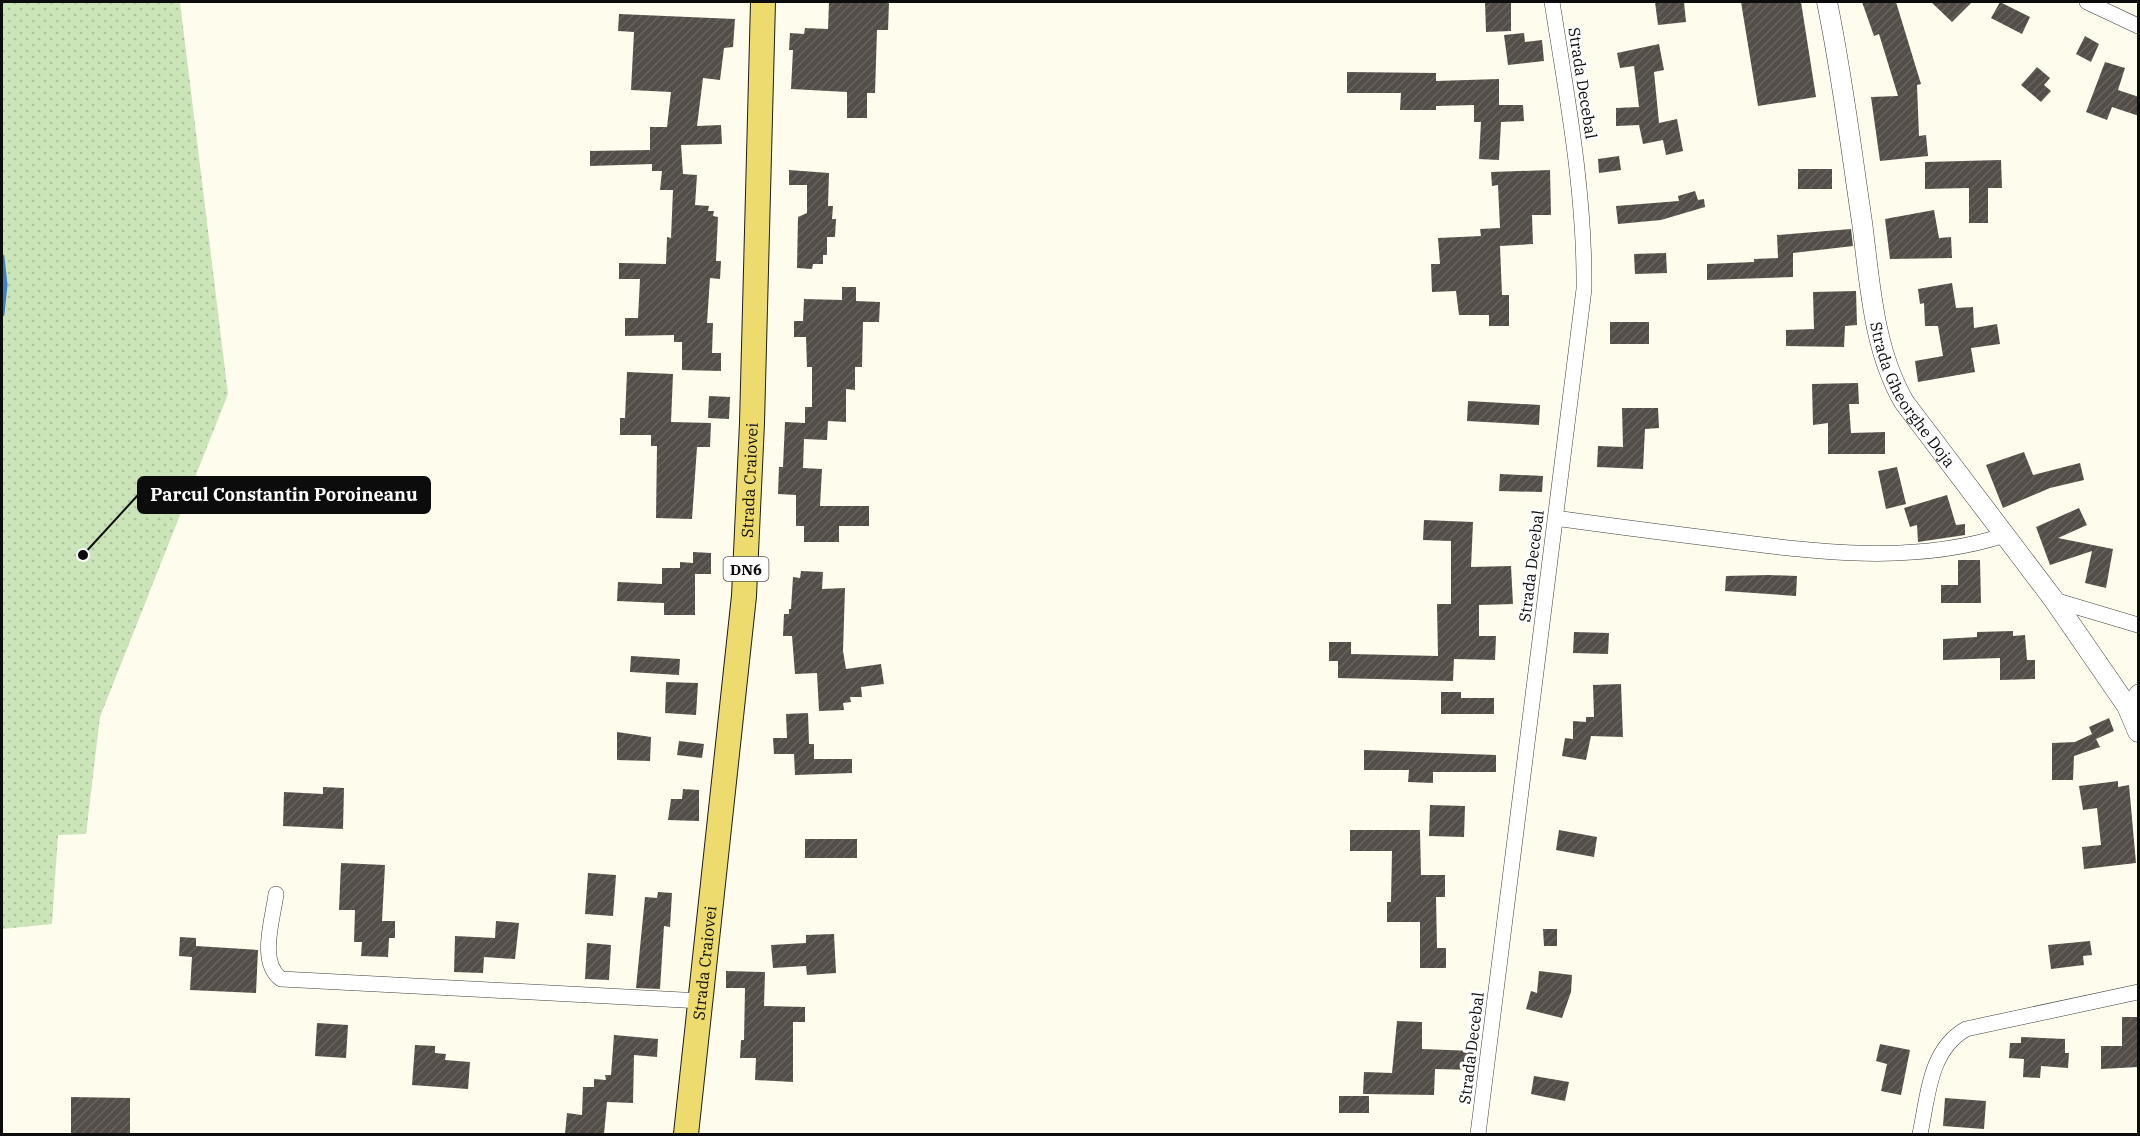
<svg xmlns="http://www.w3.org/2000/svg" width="2140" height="1136" font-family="'IBM Plex Serif',serif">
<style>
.park{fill:url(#park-dots)}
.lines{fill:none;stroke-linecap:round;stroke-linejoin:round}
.stream{stroke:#4281c2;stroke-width:5}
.building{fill:url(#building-hatch)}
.minor-casing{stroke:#3f3f3f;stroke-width:16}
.tertiary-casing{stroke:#3f3f3f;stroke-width:21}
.primary-casing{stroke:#1d1d1d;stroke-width:26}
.minor{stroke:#fff;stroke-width:15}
.tertiary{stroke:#fff;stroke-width:20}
.primary{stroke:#eddc6d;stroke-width:24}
.labels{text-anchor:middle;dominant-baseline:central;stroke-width:6;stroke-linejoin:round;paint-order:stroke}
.shield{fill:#fff;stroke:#555;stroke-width:1.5}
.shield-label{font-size:15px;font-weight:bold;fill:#0c0c0c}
.street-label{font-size:16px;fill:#0c0c0c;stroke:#fff}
.leader{fill:none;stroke:#0c0c0c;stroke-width:2}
.callout-dot{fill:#0c0c0c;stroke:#fff;stroke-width:2}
.callout{fill:#0c0c0c;stroke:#0c0c0c;stroke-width:2}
.callout-label{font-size:18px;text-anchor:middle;font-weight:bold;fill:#fff}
</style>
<defs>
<pattern id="park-dots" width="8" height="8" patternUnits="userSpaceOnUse" patternTransform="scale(1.5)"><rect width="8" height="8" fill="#cbe5b9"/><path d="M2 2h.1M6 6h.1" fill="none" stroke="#adc39e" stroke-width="1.8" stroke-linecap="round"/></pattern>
<pattern id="building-hatch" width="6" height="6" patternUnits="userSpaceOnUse" patternTransform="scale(1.5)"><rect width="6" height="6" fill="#544e49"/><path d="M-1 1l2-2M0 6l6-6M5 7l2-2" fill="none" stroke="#68635f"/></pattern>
</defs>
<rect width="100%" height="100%" fill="#fefcec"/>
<path class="park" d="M2 2H180L228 394 100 717 86 834 58 835 52 924 2 929Z"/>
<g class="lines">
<path class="stream" d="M2 257 5 285 2 314"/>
</g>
<path class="building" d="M829 2H889L888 30H877L875 93H867V118H847V92L791 89 793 50H789L790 33 804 34 805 28 828 29Z
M1485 2H1511V31L1486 32Z
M1655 2H1684L1686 22 1658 25Z
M1741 2H1801L1816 97 1758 106Z
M1862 2H1896L1921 84 1917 85 1919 136 1926 135 1928 156 1880 161 1871 97 1898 96 1879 34 1874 36Z
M1931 2H1972L1952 22Z
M2000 2 2030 17 2022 34 1991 18Z
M619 14 735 19 733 47 724 48 720 80 703 78 697 126 721 125 722 144 681 145 683 174 697 175 695 205 709 206 708 211H714L713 216 718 217 716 261H721L720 279 710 278 707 323H713L712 353H721V371L682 370V342H674V335L625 336V318H638L640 279H619V263L666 264 667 237 671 238 673 190H660L662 171H652V164L590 166V151L650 150V127H667L671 92 631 90 634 32 618 31Z
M1524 33 1525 42 1542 40 1544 61 1508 65 1504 35Z
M2085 36 2099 44 2091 62 2076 54Z
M1659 44 1664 70 1654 72 1659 123 1677 119 1683 151 1666 155 1663 140 1643 144 1639 125 1616 126V108L1639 107 1634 66 1620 68 1617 53Z
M2105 62 2125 68 2118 90 2139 97V116L2112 107 2107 120 2086 112Z
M2037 67 2050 78 2044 85 2051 91 2041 102 2021 85Z
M1347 72 1436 73V81L1499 79V105H1523L1524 121 1501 122 1499 160 1479 159 1481 122H1474V105L1436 106V110H1400L1401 93H1347Z
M1619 156 1621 170 1599 173 1598 159Z
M2001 160 2002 188H1988V223H1969V188L1925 189V162Z
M1798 169H1832V189H1798Z
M789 170 829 173 828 206H833L832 219H836L835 237H827V255H823V264H813L812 269 797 268 798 217 807 213V185H789Z
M1550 170 1551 215H1532L1533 244 1500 246 1502 295H1509V326H1489V315H1459L1456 291 1432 292 1431 264H1440L1438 238 1481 236 1480 229 1500 228 1498 185 1492 186 1491 172Z
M1695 191 1698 200 1704 199 1705 207 1661 220 1618 224 1616 206 1679 201 1678 196Z
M1934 210 1939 238 1951 237 1952 258 1890 259 1885 219Z
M1851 229 1853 246 1793 253V277L1707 280V264L1754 262V259L1778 258 1777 235Z
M1666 253 1667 273 1635 274 1634 254Z
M1952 283 1956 308 1973 307 1974 328 1997 324 2000 344 1971 348 1975 372 1918 382 1915 361 1943 356 1938 326H1925L1924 303 1920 304 1918 289Z
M842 287H856V301L880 302 879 322H863L862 367H855V390L846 389V422L828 421 827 440 804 439 803 468 822 469 820 506H869V526H839V542H804V526H796V495L778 494 779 467H783L785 422 805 423V407H812V367H807L806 337H794V321H803L804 299 842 300Z
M1856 291 1857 325 1845 326 1844 347 1786 346V330L1814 329 1813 292Z
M1610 322H1649V344H1610Z
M627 372 673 374 671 422 711 423 710 447H697L692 519 656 518 657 446H651V435H620V418H625Z
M1858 383 1859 404H1849L1851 433 1885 432V454H1828V423L1813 425 1812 384Z
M709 396 730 397 729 419 708 418Z
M1468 401 1540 405 1539 425 1467 421Z
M1622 408H1658L1659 428 1645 429 1643 469 1597 467 1598 446 1623 447Z
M2024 452 2033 475 2080 463 2084 480 2050 488 2003 508 1986 465Z
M1897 467 1906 504 1886 509 1878 471Z
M1500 474 1543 476 1542 492 1499 491Z
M1947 495 1956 525 1965 524V535L1918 542 1917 525 1910 527 1904 508Z
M2079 508 2087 525 2058 538 2113 549 2106 588 2085 583 2092 551 2050 565 2036 527Z
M1424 520 1473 522 1471 567 1511 566 1513 604 1479 605V636H1496L1495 660 1454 659 1453 681 1338 678V661H1329V642H1351V654L1438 656 1437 604H1451V541L1423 540Z
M693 552 711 553V574H695V615H664V603L617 601 618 582 662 584V568H680V562L693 563Z
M1958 560H1980L1981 603H1941V585H1958Z
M801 571 823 572 822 589 845 588 843 651 846 669 881 664 884 684 861 687 862 697H850L851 702 843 703 844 710 819 711 817 673 795 674 792 636H783L784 614H789V609H791L793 577 800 578Z
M1769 575 1797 576 1796 596 1725 591 1726 576Z
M2013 631V636L2025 635 2027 660H2035V679L2000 680V658L1943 660V639L1977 637V632Z
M1574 632 1609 633 1608 654 1573 653Z
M631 656 680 659 679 675 630 672Z
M666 682 698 683 696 715 665 713Z
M1621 684 1623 737 1591 736 1586 760 1562 756 1565 738 1573 739V721L1586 722V717H1594L1593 685Z
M1441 692H1461V698H1494V714H1441Z
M808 713 809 744H814V759H852V773L795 775 794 754H774L773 738H787L786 714Z
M2109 718 2114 731 2096 739 2100 747 2074 756 2073 780H2052V743L2075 742 2092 734 2089 727Z
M617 732 651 737 650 761 617 760Z
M679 741 704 744 702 758 677 755Z
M1364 750 1496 755V772H1433V783L1408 782 1409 770H1364Z
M2118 781V787L2129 785 2136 863 2084 869 2082 847 2101 845 2097 808 2083 810 2079 786Z
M323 787 344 788 343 829 283 826 284 792 323 794Z
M683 789 699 790V821L668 820 671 799H682Z
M1430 805 1465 806 1464 837 1429 836Z
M1350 830H1420L1421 875H1445V897H1436L1437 948H1446V968H1420V922H1387V902H1391L1392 851H1350Z
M1559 830 1597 837 1594 857 1556 850Z
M805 839H857V858H805Z
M341 863 385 865 382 921H395V938H389L388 957 361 956 362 942H354L355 910H339Z
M588 873 616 875 613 916 585 914Z
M658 892 672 893 670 927 664 926 660 989 636 988 645 897 657 898Z
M496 921 519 923 515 959 484 957 483 973 454 972 455 936 495 938Z
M1543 929H1557V946H1544Z
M834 934 836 973 807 975 806 966 773 968 771 945 806 943V935Z
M180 937 196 938V946L258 950 256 993 190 990 192 957 179 956Z
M2090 941 2092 955 2083 956 2084 965 2051 969 2048 945Z
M587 943 611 945 609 980 585 979Z
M726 971 765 972 764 1006 805 1007V1022H793V1082L755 1080 756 1058H740L741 1040H744L745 988H726Z
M1539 971 1572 975 1571 992 1562 1018 1526 1009 1531 991 1537 993Z
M2122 1017H2138V1067L2101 1069V1046H2122Z
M1397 1021 1422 1022V1049L1474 1051V1070L1435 1069 1434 1095 1363 1094 1364 1072 1392 1073Z
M317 1023 348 1025 346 1058 315 1056Z
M614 1035 658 1039 657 1057 634 1055 633 1103 607 1102 604 1134H565L567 1113 582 1115 583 1087H594V1079L606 1080 605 1075H611Z
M2021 1037 2065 1039V1053H2069L2068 1068 2041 1066 2040 1078 2023 1077 2024 1059 2009 1058 2010 1043H2021Z
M1880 1044 1910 1050 1901 1095 1881 1091 1887 1064 1876 1061Z
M415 1045 435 1046V1053L446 1054 445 1060 470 1062 468 1089 412 1085Z
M1534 1076 1569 1082 1565 1101 1531 1094Z
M1339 1096H1369V1113H1339Z
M71 1097 130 1098V1134H71Z
M1945 1098 1986 1101 1984 1129 1943 1126Z"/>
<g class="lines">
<defs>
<path id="minor" d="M2087 2 2138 26
M1555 518C1611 526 1667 533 1723 540 1815 552 1915 565 2005 535
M2054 600 2138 625
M2127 706 2138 692
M276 894C273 919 258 962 281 979L702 1001
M1478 1134 1584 289C1585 192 1567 97 1552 2
M1920 1134C1928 1097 1929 1050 1966 1029L2138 992"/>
<g id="tertiary">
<path id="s1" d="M1827 2C1842 74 1851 148 1862 222 1870 283 1873 348 1904 402L2054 600 2127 706 2138 732"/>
</g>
<g id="primary">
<path id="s2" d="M686 1134 744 596 752 423 763 2"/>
</g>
</defs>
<use href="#minor" class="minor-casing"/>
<use href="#tertiary" class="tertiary-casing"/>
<use href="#primary" class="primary-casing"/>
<use href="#minor" class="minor"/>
<use href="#tertiary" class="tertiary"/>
<use href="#primary" class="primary"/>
</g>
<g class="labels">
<rect class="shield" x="723.5" y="557" width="45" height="24" rx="4.5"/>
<g class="shield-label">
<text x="746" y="569">DN6</text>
</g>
<g class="street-label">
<text transform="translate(1583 83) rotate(81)">Strada Decebal</text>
<text stroke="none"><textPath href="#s1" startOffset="406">Strada Gheorghe Doja</textPath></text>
<text stroke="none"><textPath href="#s2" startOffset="657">Strada Craiovei</textPath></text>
<text transform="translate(1531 566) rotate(-83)">Strada Decebal</text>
<text stroke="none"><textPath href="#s2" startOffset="172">Strada Craiovei</textPath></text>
<text transform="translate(1471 1048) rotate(-83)">Strada Decebal</text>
</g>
</g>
<path class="leader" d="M83 555L138 495"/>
<circle class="callout-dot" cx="83" cy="555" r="6"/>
<rect class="callout" x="138" y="477" width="292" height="36" rx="6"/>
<g class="callout-label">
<text x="284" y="501">Parcul Constantin Poroineanu</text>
</g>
<rect width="2140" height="1136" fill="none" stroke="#0c0c0c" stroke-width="6"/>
</svg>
